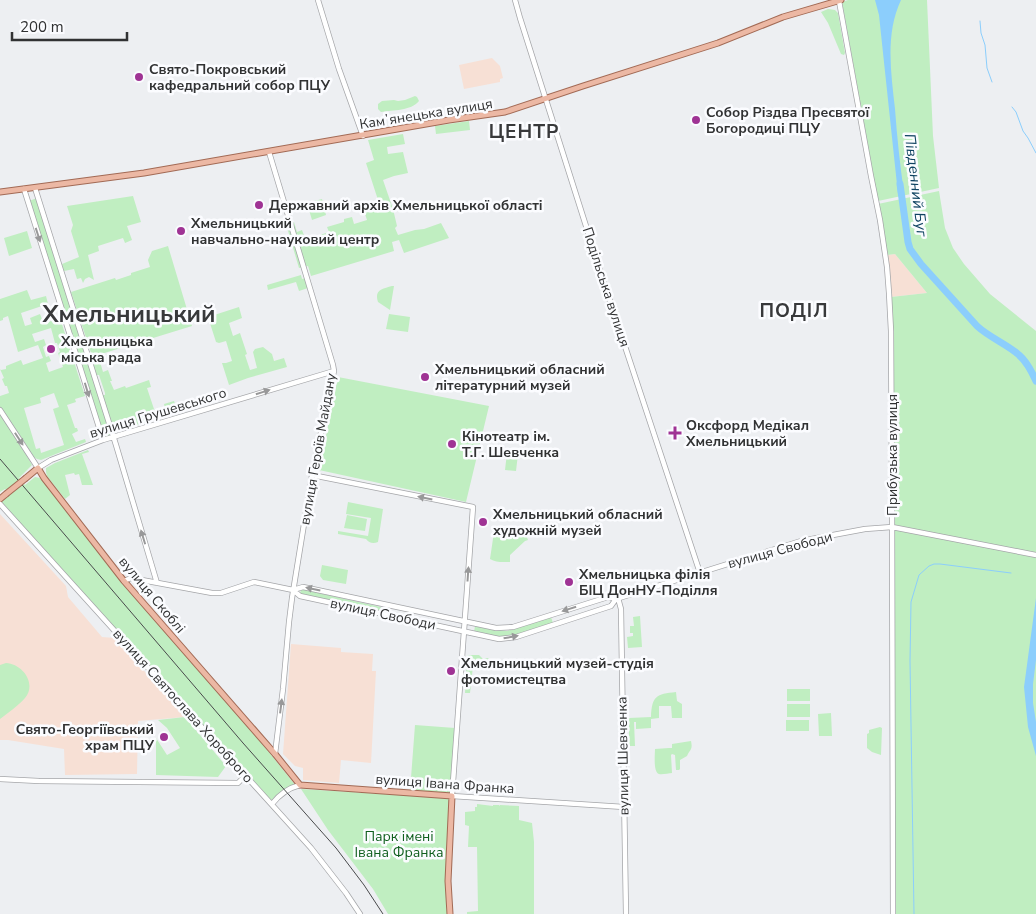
<svg xmlns="http://www.w3.org/2000/svg" width="1036" height="914" font-family="'Nunito Sans',sans-serif">
<style>
.industrial{fill:#f7e0d5}
.green{fill:#c0eec1;fill-rule:evenodd}
.water{fill:#8ccefc}
.lines{fill:none;stroke-linecap:round;stroke-linejoin:round}
.stream{stroke:#8ccefc;stroke-width:1}
.river{stroke:#8ccefc;stroke-width:7}
.secondary-casing{stroke:#a5a6a9;stroke-width:6}
.primary-casing{stroke:#a26a55;stroke-width:7}
.secondary{stroke:#fff;stroke-width:4.5}
.primary{stroke:#ecb8a4;stroke-width:5}
.rail{stroke:#494a4c;stroke-width:1}
.primary-bridge-casing{stroke:#a26a55;stroke-width:7;stroke-linecap:butt}
.primary-bridge{stroke:#ecb8a4;stroke-width:5}
.oneway{fill:#989899}
.poi-dot{fill:#9f3394;stroke:#fbfcff;stroke-width:2}
.labels{text-anchor:middle;dominant-baseline:central;stroke-width:5;stroke-linejoin:round;paint-order:stroke}
.poi-label{font-size:14px;font-weight:bold;fill:#313233;stroke:#fbfcff;text-anchor:start}
.street-label{font-size:14px;fill:#313233;stroke:#fbfcff}
.park-label{font-size:14px;fill:#105f1e;stroke:#fbfcff}
.water-label{font-size:15px;font-style:italic;fill:#0f4361;stroke:#fbfcff}
.district-label{font-size:19px;font-weight:bold;letter-spacing:1px;fill:#38393b;stroke:#fbfcff}
.town-label{font-size:24px;font-weight:bold;fill:#38393b;stroke:#fbfcff}
</style>
<rect width="100%" height="100%" fill="#edeff2"/>
<path class="industrial" d="M492 58 500 66 503 78 500 79V82L464 89 459 65Z
M895 254 927 293 891 297 887 255Z
M0 514 66 586 68 597 102 637 115 638 185 717 138 721 137 774 65 775 64 749 8 740H0Z
M291 644 341 648V652L373 654 372 671H376L371 763 341 760 339 783 303 780V768L295 766 283 754Z"/>
<path class="green" d="M848 0H927L933 136 939 188 878 201 842 2Z
M828 9 835 10 838 13 845 53 844 55 841 54 828 23 821 12Z
M415 96 417 97 419 101C411 111 393 110 381 112L378 109V104L382 101 394 100 398 101 405 100Z
M469 121 470 130 436 134 435 126Z
M403 134 405 144 387 147 388 154 403 152 408 173 394 176 383 180 393 209 397 226 395 228 398 235 415 230 424 229 441 223 449 238 404 253 399 240 392 242 394 251 311 276 308 266 299 268 286 224 294 222 297 232 302 230 306 241 317 238 320 235 329 232 327 227 344 222V219L352 217 354 224 367 220 363 208 379 203 366 163 374 160 368 140Z
M939 191 945 228 953 248 964 264 990 294 1036 331V553L894 526 891 297 927 293 895 254 887 255 878 204Z
M133 196 141 222 127 226 132 240 125 243 123 238 98 246 99 251 88 255 94 280 89 277 85 279 83 283 81 278 77 279 74 269 64 271 62 264 79 257 71 231 73 225 67 206Z
M37 198 111 435 103 437 29 201Z
M322 199 326 215 312 220 307 203Z
M27 231 32 248 9 256 4 238Z
M168 246 192 326 98 355 103 372 108 370 112 381H110L114 390 125 386 126 388 149 380 151 387 147 388 156 415 166 412 164 404 174 401 176 407 185 405 187 409 114 432 102 395H105V393L99 375H96L90 357 92 356 71 292 115 278 116 280 131 275V273L150 267 148 260 152 251Z
M301 275 302 279 305 278 308 288 299 291 296 282 268 290 267 285Z
M392 286H394L390 310 378 302C374 290 382 289 392 286Z
M27 290 31 300 46 296 48 304 21 313 25 326 32 324 30 318 40 314 43 322 47 321 48 322 60 318 85 396 75 399 76 402 67 405 75 428H77L78 431 72 434 76 442 85 439 86 442 41 460 37 459 34 457 11 422 9 424 32 465 19 478 25 485 35 477 40 478 43 480 131 592 253 732 296 786 272 802 0 501 9 493 5 489 0 492V396L9 393 7 386H5L2 379 4 378 0 369 1 370 6 369V366L21 360 23 365 43 358 38 345 18 352 8 316 3 318V320L0 321V299ZM51 328 55 343H57L60 352 58 353 63 367 49 372 46 363 51 361 49 356 46 357 43 347 46 345 44 339 35 342 32 334ZM54 393 59 407 53 409 64 445 41 453 40 448 36 449 24 408 41 403 40 398Z
M239 307 242 318 229 323 233 336 240 333 247 354 245 355 250 370 257 368 253 352 255 349 263 347 272 354 274 361 284 358 287 367 248 378 229 385 222 363H226L232 361 226 341 219 343 216 342 208 317Z
M389 314 410 317 408 332 386 329Z
M338 377 489 406 466 502 319 470Z
M505 449 521 450 522 451 521 453 518 454 516 471 505 470 507 453H516L505 451Z
M88 450 89 452 82 454 93 485H82L79 474 75 475 74 473 65 475 70 495 65 499 47 476 46 472V468L55 463Z
M348 502 383 509 378 542C373 544 369 543 366 539L338 534V531L368 536 371 518 346 514Z
M347 515 367 519 365 531 344 528Z
M513 528 524 530 528 540 525 541 510 555V562C504 562 496 563 490 559L494 532 509 535 510 529H512Z
M894 529 1036 557V914H895Z
M322 565 348 570 346 584 323 580 320 576Z
M301 589 381 607 380 611 300 594Z
M640 616 642 647 628 648 627 637 633 636V633H630V626H634L633 617Z
M551 617 553 623 515 635 507 636H495L474 632 475 626 496 630 507 631Z
M469 655H479L483 659 488 658 499 670 492 669V668L473 666 470 693H465L467 656Z
M6 663C23 664 37 684 25 698 18 706 8 713 0 719V665Z
M787 689H810V701H787Z
M676 692 677 701 682 704V718H672L671 706H659V718L651 719V728L636 729V722H634L635 746H629V718L651 717C652 696 656 694 676 692Z
M787 704H810V717H787Z
M831 713 832 736H819L818 714Z
M185 717 226 766 218 777 156 775V738L167 755 180 748 167 728 158 720Z
M786 720H809V731H786Z
M415 725 455 728 450 795 410 791Z
M880 727 882 728 881 755 872 752 867 748V734L869 733V730Z
M691 741C693 750 690 749 687 756L680 760V769L679 770H676L675 755 672 754 671 755 672 773C669 773 662 775 659 774 653 772 655 755 655 749L669 748H672V744Z
M301 789 450 798 448 914H388L373 889 328 830Z
M477 804 493 806V805H499V806L500 805 519 806V820L532 823 534 842V914H467V912L478 911 477 847H468L469 826 465 825V812L475 811V807H477Z"/>
<path class="water" d="M875 0H901C885 34 891 73 895 109 897 137 900 165 904 193L898 194 881 34 879 15Z
M1036 598V660L1033 684V703L1036 722V756L1028 727 1024 687Z"/>
<g class="lines">
<path class="stream" d="M980 21 981 33 985 45 987 68 992 82
M1012 107 1016 112 1023 131 1028 138 1036 153
M914 914 910 661 911 602 919 575 929 566 934 564H940L1011 573"/>
<path class="river" d="M900 184 908 242 910 249 921 264 977 326C990 338 1007 344 1019 355 1027 362 1032 372 1036 381"/>
<defs>
<path id="secondary" d="M318 0 339 69 363 136
M515 0 520 18 606 289 700 573
M839 1 871 176 880 220 887 267 889 293 891 331 892 507 893 914
M269 152 333 365 334 371 312 475 292 598 289 622 283 689 275 754
M35 188 116 445 157 583
M24 189 103 440
M0 410 38 468 51 460 103 440 334 371
M312 475 473 507 452 796 624 807
M0 504 311 848 346 893 360 914
M124 581 131 578 212 593H221L254 582 293 590 303 587 496 628 513 627 608 597 616 599 801 541 865 529 892 527 1036 555
M293 590 300 596 499 639 516 637 611 606 616 599
M618 598 621 609 626 914
M0 779 39 781 238 783 246 775
M272 804C279 795 288 788 300 785"/>
<path id="primary" d="M0 192 144 173 449 120 505 112 583 86 718 43 783 17 841 0
M26 478 38 468 44 478 124 581 275 754 300 785 452 796 448 881 450 914
M0 499 6 494"/>
</defs>
<use href="#secondary" class="secondary-casing"/>
<use href="#primary" class="primary-casing"/>
<use href="#secondary" class="secondary"/>
<use href="#primary" class="primary"/>
<path class="rail" d="M0 459 243 743 336 848 364 885 383 914"/>
<defs>
<path id="primary-bridge" d="M6 494 26 478"/>
</defs>
<use href="#primary-bridge" class="primary-bridge-casing"/>
<use href="#primary-bridge" class="primary-bridge"/>
</g>
<defs><path id="oneway-solid" d="M-6-.8H1V-3.2L6.5 0L1 3.2V.8H-6Z" transform="scale(1.25)"/></defs>
<g class="oneway">
<use href="#oneway-solid" transform="translate(38 235) rotate(72)"/>
<use href="#oneway-solid" transform="translate(87 390) rotate(73)"/>
<use href="#oneway-solid" transform="translate(263 392) rotate(-17)"/>
<use href="#oneway-solid" transform="translate(19 439) rotate(57)"/>
<use href="#oneway-solid" transform="translate(425 498) rotate(-168)"/>
<use href="#oneway-solid" transform="translate(143 537) rotate(-107)"/>
<use href="#oneway-solid" transform="translate(468 574) rotate(-86)"/>
<use href="#oneway-solid" transform="translate(313 589) rotate(-168)"/>
<use href="#oneway-solid" transform="translate(569 609) rotate(162)"/>
<use href="#oneway-solid" transform="translate(511 637) rotate(-10)"/>
<use href="#oneway-solid" transform="translate(281 706) rotate(-83)"/>
</g>
<g class="poi-dot">
<circle cx="139" cy="77" r="5"/>
<circle cx="696" cy="120" r="5"/>
<circle cx="259" cy="205" r="5"/>
<circle cx="181" cy="231" r="5"/>
<circle cx="51" cy="349" r="5"/>
<circle cx="425" cy="377" r="5"/>
<path d="M672.5 425.5h5v5h5v5h-5v5h-5v-5h-5v-5h5z"/>
<circle cx="452" cy="444" r="5"/>
<circle cx="483" cy="522" r="5"/>
<circle cx="569" cy="582" r="5"/>
<circle cx="451" cy="671" r="5"/>
<circle cx="164" cy="737" r="5"/>
</g>
<g class="labels">
<g class="poi-label">
<text x="149" y="69">Свято-Покровський<tspan x="149" dy="16">кафедральний собор ПЦУ</tspan></text>
<text x="706" y="112">Собор Різдва Пресвятої<tspan x="706" dy="16">Богородиці ПЦУ</tspan></text>
<text x="269" y="205">Державний архів Хмельницької області</text>
<text x="191" y="223">Хмельницький<tspan x="191" dy="16">навчально-науковий центр</tspan></text>
<text x="61" y="341">Хмельницька<tspan x="61" dy="16">міська рада</tspan></text>
<text x="435" y="369">Хмельницький обласний<tspan x="435" dy="16">літературний музей</tspan></text>
<text x="686" y="425">Оксфорд Медікал<tspan x="686" dy="16">Хмельницький</tspan></text>
<text x="462" y="436">Кінотеатр ім.<tspan x="462" dy="16">Т.Г. Шевченка</tspan></text>
<text x="493" y="514">Хмельницький обласний<tspan x="493" dy="16">художній музей</tspan></text>
<text x="579" y="574">Хмельницька філія<tspan x="579" dy="16">БІЦ ДонНУ-Поділля</tspan></text>
<text x="461" y="663">Хмельницький музей-студія<tspan x="461" dy="16">фотомистецтва</tspan></text>
<text x="154" y="729" text-anchor="end">Свято-Георгіївський<tspan x="154" dy="16">храм ПЦУ</tspan></text>
</g>
<g class="street-label">
<text transform="translate(426 114) rotate(-9)">Камʼянецька вулиця</text>
<text transform="translate(606 287) rotate(72)">Подільська вулиця</text>
<text transform="translate(158 413) rotate(-17)">вулиця Грушевського</text>
<text transform="translate(318 449) rotate(-80)">вулиця Героїв Майдану</text>
<text transform="translate(892 455) rotate(-90)">Прибузька вулиця</text>
<text transform="translate(780 550) rotate(-15)">вулиця Свободи</text>
<text transform="translate(152 595) rotate(50)">вулиця Скоблі</text>
<text transform="translate(383 614) rotate(12)">вулиця Свободи</text>
<text transform="translate(183 706) rotate(48)">вулиця Святослава Хороброго</text>
<text transform="translate(623 756) rotate(-91)">вулиця Шевченка</text>
<text transform="translate(445 784) rotate(4)">вулиця Івана Франка</text>
</g>
<g class="park-label">
<text x="399" y="836">Парк імені<tspan x="399" dy="16">Івана Франка</tspan></text>
</g>
<g class="water-label">
<text transform="translate(916 185) rotate(83)">Південний Буг</text>
</g>
<g class="district-label">
<text x="524" y="132">ЦЕНТР</text>
<text x="794" y="311">ПОДІЛ</text>
</g>
<g class="town-label">
<text x="129" y="314">Хмельницький</text>
</g>
</g>
<path d="M12 32v8h115v-8" fill="none" stroke="#313233" stroke-width="2.5"/>
<text x="20" y="32" font-size="15" fill="#313233" stroke="#fbfcff" stroke-width="4" paint-order="stroke">200 m</text>
</svg>
